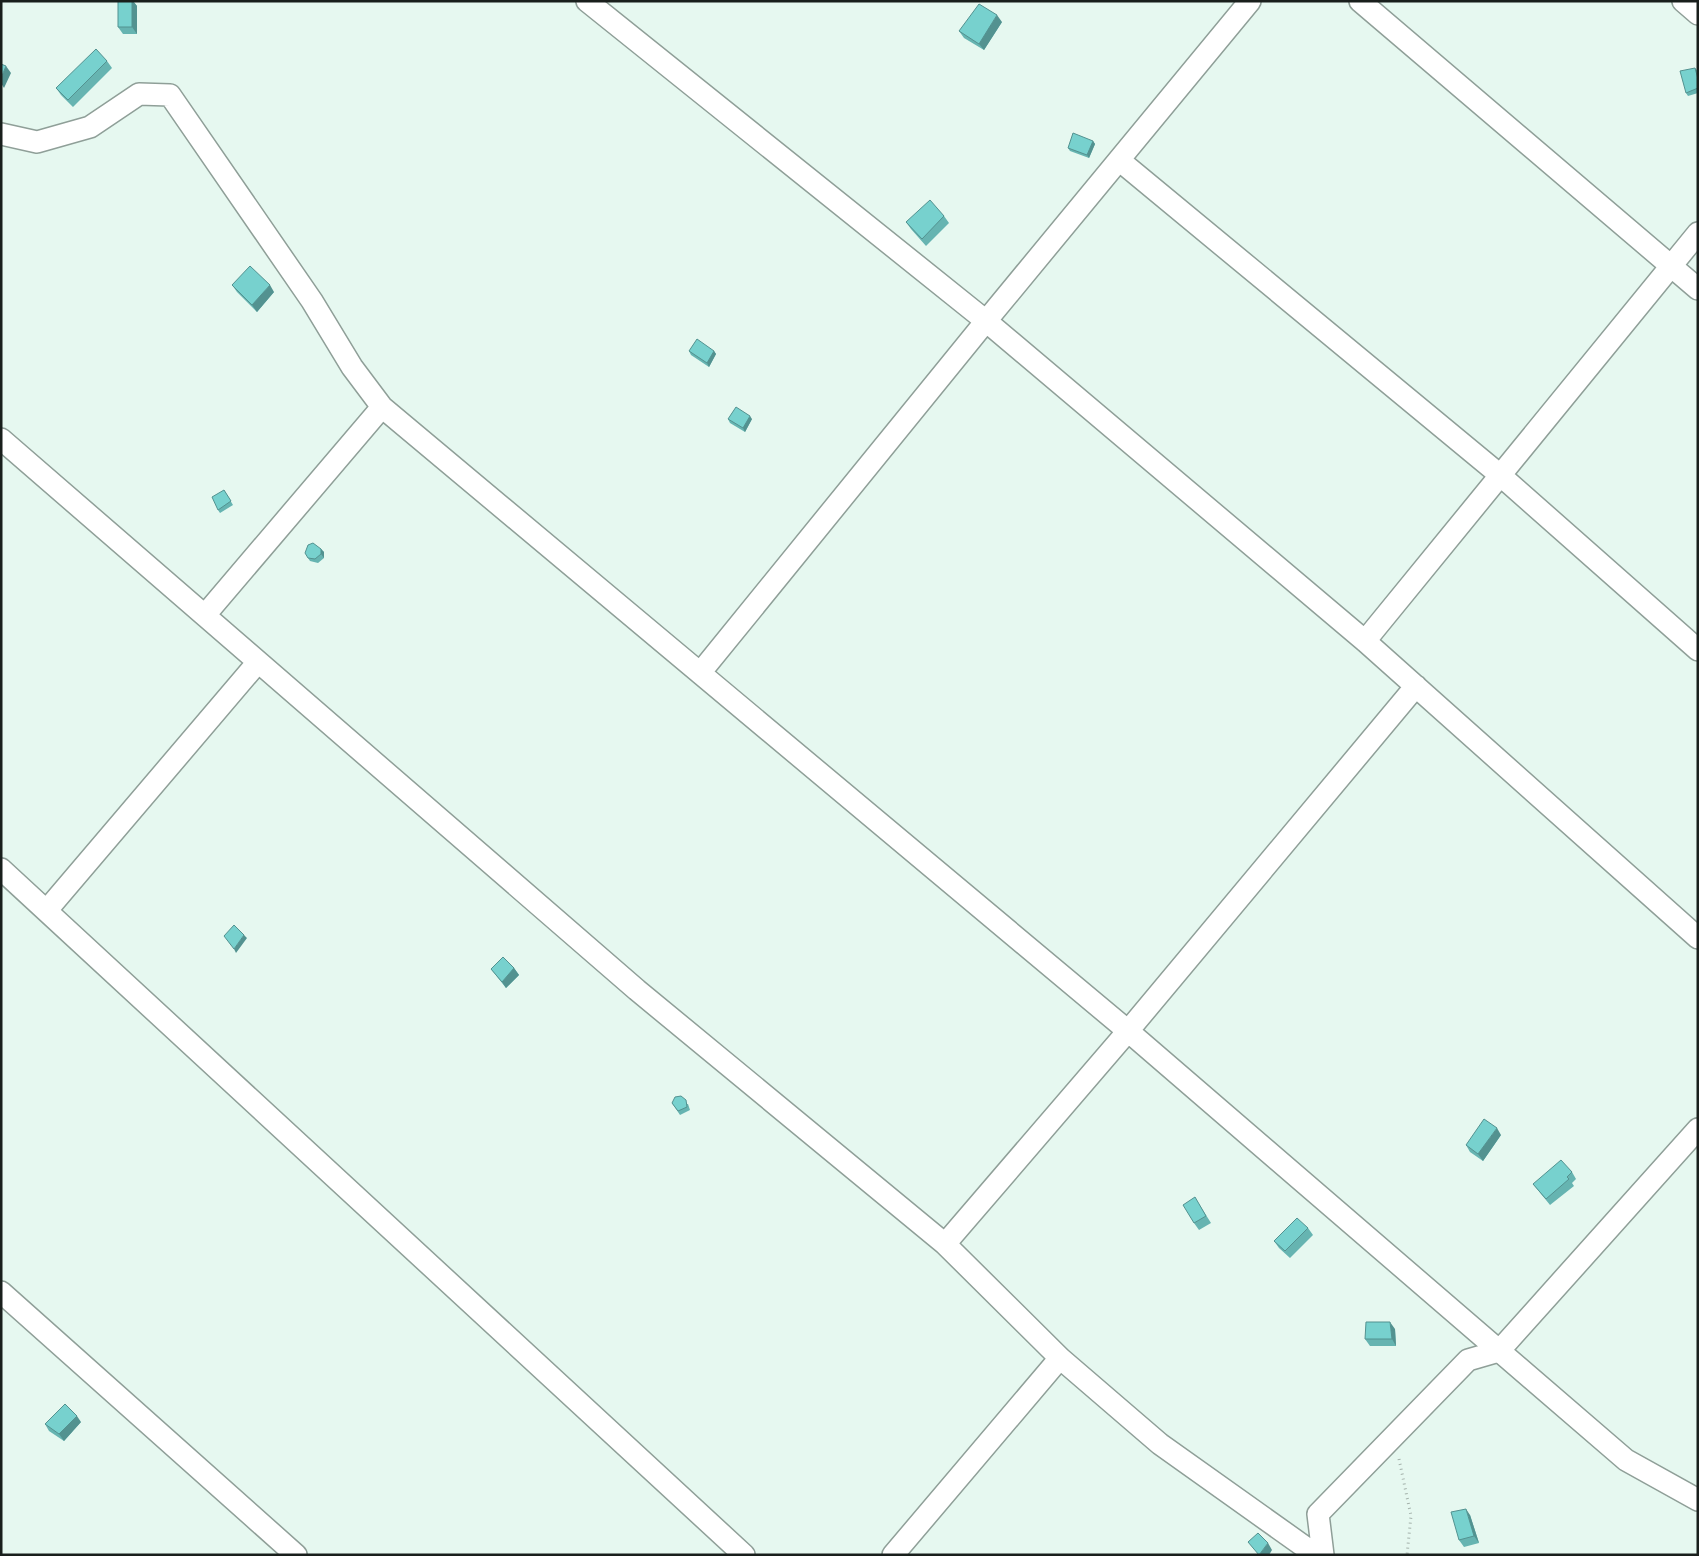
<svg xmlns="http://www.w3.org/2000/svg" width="1699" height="1556" font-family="'Space Grotesk',sans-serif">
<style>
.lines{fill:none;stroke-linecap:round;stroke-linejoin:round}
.minor-casing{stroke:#8f9f98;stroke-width:24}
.path{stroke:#a4b2ab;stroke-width:3;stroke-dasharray:1 4;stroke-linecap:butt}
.minor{stroke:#fff;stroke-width:21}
.wall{fill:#66b4b1}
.shaded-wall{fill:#539290}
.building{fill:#77d1ce;stroke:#539290}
</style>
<rect width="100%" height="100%" fill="#e6f8f0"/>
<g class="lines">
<defs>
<path id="minor" d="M587 1 986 321 1365 641 1698 938
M1360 1 1698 289
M1683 1 1698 14
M1 134 37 142 90 127 139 94 170 95 312 301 352 367 382 407 1128 1031 1626 1460 1698 1500
M1119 160 1500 475 1698 650
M1 439 637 990 945 1244 1060 1358 1160 1444 1316 1555
M205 615 382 407
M1365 641 1698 233
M700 673 986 321 1250 1
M1 869 744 1555
M47 910 258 662
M945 1244 1128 1031 1416 686
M1 1292 296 1555
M893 1555 1060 1358
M1323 1555 1318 1514 1468 1360 1499 1351 1698 1129"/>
</defs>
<use href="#minor" class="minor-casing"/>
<path class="path" d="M1399 1459 1411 1516 1407 1555"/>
<use href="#minor" class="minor"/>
</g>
<path class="wall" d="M118 1H133L137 6V34H123L118 27Z
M1002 22 984 50 964 38 959 31Z
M107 61 112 68 73 107 61 95 56 88Z
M1695 68 1698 71V93L1688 96 1686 93Z
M1093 141 1095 144 1089 158 1070 151 1068 148Z
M944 216 949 223 926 246 911 229 906 222Z
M232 285 274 292 257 312 237 292Z
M689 351H714L716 354 709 367 691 355Z
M728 419H752L745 432 730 423Z
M224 490 233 505 220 513 218 510Z
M321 549 324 552V558L318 563 310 561 308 558Z
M514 968 519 975 506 988 491 969Z
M672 1103 688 1104 690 1110 680 1115Z
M1501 1135 1483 1161 1470 1152 1466 1145Z
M1572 1172 1576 1179 1572 1183 1574 1186 1550 1205 1533 1184Z
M1199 1204 1211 1223 1199 1230 1194 1223Z
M1308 1228 1313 1235 1290 1258 1279 1248 1274 1241Z
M1395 1329 1396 1346H1370L1365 1339Z
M81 1422 64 1441 49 1431 45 1424Z
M1470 1515 1479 1543 1464 1547 1459 1540Z"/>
<path class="shaded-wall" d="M132 1H133L137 6V34L132 27Z
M997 15 1002 22 984 50 979 44Z
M6 66 11 73 4 88 1 83V78Z
M1093 141 1095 144 1089 158 1087 155Z
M270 285 274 292 257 312 252 305Z
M714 351 716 354 709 367 707 363Z
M750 416 752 419 745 432 743 428Z
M321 549 324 552V558L321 554Z
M244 935 247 938 236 953 234 949Z
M514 968 519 975 506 988 502 982Z
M1497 1128 1501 1135 1483 1161 1478 1154Z
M1390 1322 1395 1329 1396 1346 1392 1339Z
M77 1416 81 1422 64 1441 59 1434Z
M1466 1509 1470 1515 1479 1543 1474 1536Z
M1268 1543 1272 1550 1269 1555H1259Z"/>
<path class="building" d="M118 1H132V27H118Z
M979 4 997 15 979 44 959 31Z
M96 49 107 61 68 100 56 88Z
M1 64 6 66 1 78Z
M1695 68 1698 79V88L1686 93 1680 71Z
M1073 133 1093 141 1087 155 1068 148Z
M930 200 944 216 922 239 906 222Z
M250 266 270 285 252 305 232 285Z
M697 339 714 351 707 363 689 351Z
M736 407 750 416 743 428 728 419Z
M224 490 231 501 218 510 212 497Z
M313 543 321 549V554L315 559 308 558 305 553 308 545Z
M234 925 244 935 234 949 224 936Z
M503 957 514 968 502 982 491 969Z
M681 1096 686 1100 687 1107 678 1111 672 1103 675 1097Z
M1484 1119 1497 1128 1478 1154 1466 1145Z
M1561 1160 1572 1172 1567 1177 1569 1179 1546 1199 1533 1184Z
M1195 1197 1206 1216 1194 1223 1183 1205Z
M1297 1218 1308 1228 1285 1251 1274 1241Z
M1366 1322H1390L1392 1339H1365Z
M65 1404 77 1416 59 1434 45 1424Z
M1466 1509 1474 1536 1459 1540 1451 1512Z
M1258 1533 1268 1543 1259 1555 1248 1542Z"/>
<rect width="1699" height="1556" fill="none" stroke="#191f1c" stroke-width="5"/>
</svg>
